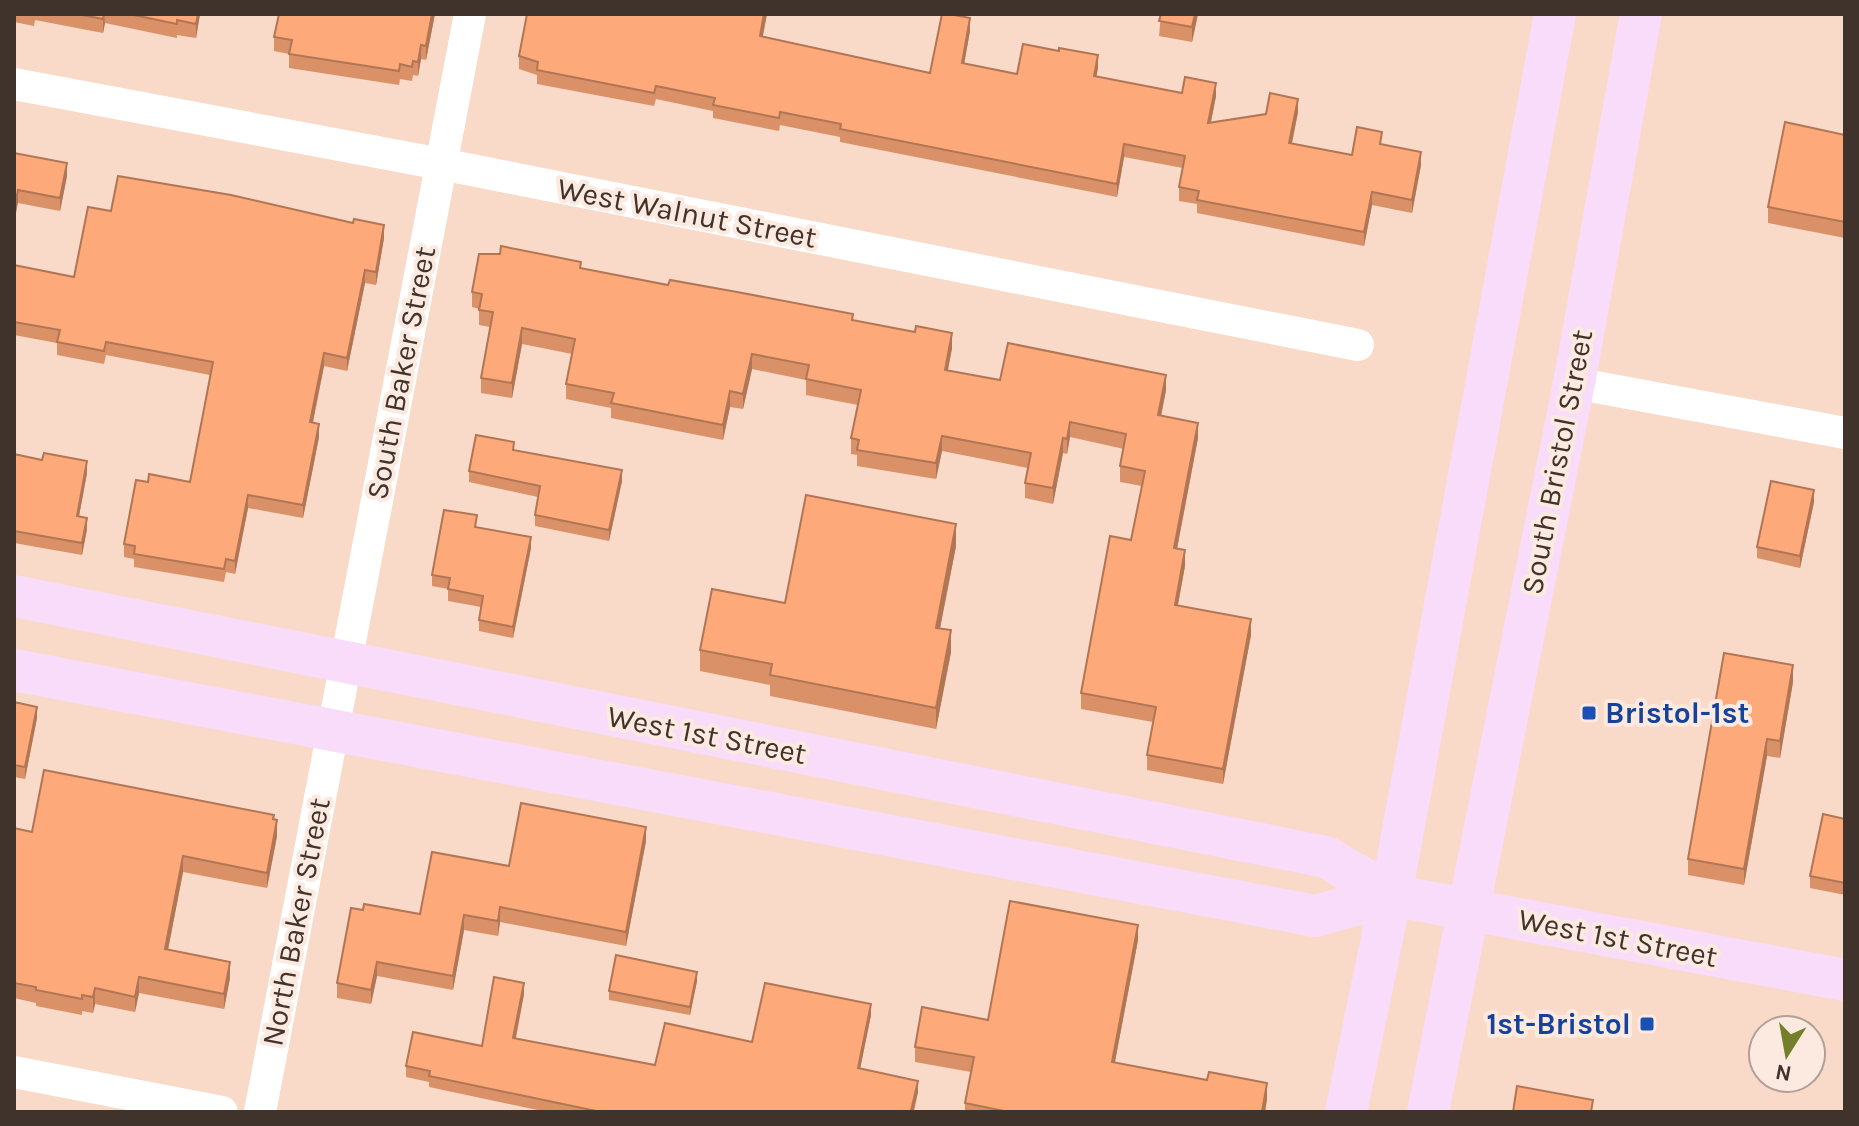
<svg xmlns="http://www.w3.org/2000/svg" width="1859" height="1126" font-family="Karla,sans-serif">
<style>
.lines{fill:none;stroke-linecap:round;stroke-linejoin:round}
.minor{stroke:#fff;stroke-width:32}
.major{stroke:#f8dcfa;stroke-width:42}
.wall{fill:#da9168}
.shaded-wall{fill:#b17655}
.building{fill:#fda979;stroke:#b17655;stroke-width:2}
.transit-dot{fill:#1a4fb4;stroke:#fce9df;stroke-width:3}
.labels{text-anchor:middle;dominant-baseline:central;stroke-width:8;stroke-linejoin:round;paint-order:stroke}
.street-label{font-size:30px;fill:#40332c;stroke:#fce9df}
.transit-label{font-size:30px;font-weight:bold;fill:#164399;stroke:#fce9df;text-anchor:start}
</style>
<rect width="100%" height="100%" fill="#f9d9c8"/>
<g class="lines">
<path class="minor" d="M14 84 441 164 1358 345
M1574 383 1845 433
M14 1072 222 1112
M260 1112 470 14"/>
<path class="major" d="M14 596 1326 857 1391 895 1845 980
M14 670 1315 916 1391 895
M1346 1112 1391 895 1555 14
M1428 1112 1574 383 1641 14"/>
</g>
<path class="wall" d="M14 14H200L196 38 177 35V38L105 23 103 33 35 20 34 26 14 22Z
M279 14H435L426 60 421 59 418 76 413 75 412 81 400 79 399 85 289 68V54L274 51V37Z
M527 14H767L763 36 930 73 970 31 964 63 1017 74 1098 68 1096 77 1182 93 1216 96 1211 122 1298 112 1292 144 1352 155 1382 144 1421 165 1412 213 1372 205 1364 246 1197 213V204L1179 201V187L1183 168 1124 157 1117 197 840 142V137L780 125 779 131 713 118V111L656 99 654 106 537 84V75L519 69V56Z
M1159 14H1198L1192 42 1159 36 1161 14Z
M1845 135V238L1768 223V207Z
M14 153 67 176 60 211 18 203Z
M111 211 384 238 376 285 365 283 347 371 324 366 313 423 319 437 303 518 248 508 235 574 226 572 224 582 134 567V559L124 557V544L148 482H190L210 375 106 355 104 364 57 355V343L14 335V265L74 277Z
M581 268 853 320 952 348 948 370 1000 380 1166 390 1161 416 1198 438 1177 549 1185 566 1178 605 1251 635 1223 784 1147 770V755L1153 722 1081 709V693L1131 540 1142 486 1120 482V466L1124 449 1070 437 1067 454 1063 453 1053 504 1025 498V483L1028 468 942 451 936 479 857 466V455L851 454V438L858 405 806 395V380L752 369 743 409 730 407 723 440 611 418V408L566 399V384L572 354 522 344 512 398 481 393V378L490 327 479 325V309L472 307V292Z
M514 450 622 481 609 541 535 526V515L538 497 469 482V471Z
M14 454 87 473 79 516 87 529 82 555 14 543Z
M1814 502 1800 568 1757 558V547Z
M477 528 531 548 513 638 479 631V620L481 607 448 601V589L432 586V575Z
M956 546 940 628 951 652 936 729 770 696V685L700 671V650L785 603Z
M1793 682 1780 758 1767 756 1744 885 1688 875V859Z
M14 702 37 718 25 779 14 777Z
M1845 819V895L1810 888V876Z
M274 820 277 836 267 888 183 872 168 950 230 978 224 1009 139 993 135 1012 95 1004 93 1013 82 1011V1015L36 1006V1003L14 998V828L32 832Z
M646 841 626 946 500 922 498 936 464 930 453 990 377 976 371 1004 337 998V983L363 910 420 914 509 866Z
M1138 940 1115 1062 1267 1099 1265 1112H965V1103L971 1072 915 1062V1047L988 1020Z
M697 981 690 1015 609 1000V991Z
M524 994 516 1039 655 1065 871 1015 860 1069 918 1092 914 1112H916H547L429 1087V1082L406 1077V1066L482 1046Z"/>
<path class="shaded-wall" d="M104 14 105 23 103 33V19Z
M198 14H200L196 38V24Z
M432 14H435L426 60V46Z
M764 14H767L760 49V36Z
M1195 14H1198L1192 42V27Z
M970 18V31L962 76V63Z
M421 45V59L418 76V62Z
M1098 55V68L1094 89V76Z
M1216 83V96L1208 136V123Z
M1298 99V112L1289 156V143Z
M1124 144V157L1117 197V184Z
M1421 152V165L1412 213V200Z
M67 163V176L60 211V198Z
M18 190V203L14 223V210Z
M1372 192V205L1364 246V232Z
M384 225V238L376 285V272Z
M365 270V283L347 371V358Z
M522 328V344L512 398V383Z
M952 333V348L945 385V370Z
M324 353V366L310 435V422Z
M752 354V369L743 409V394Z
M1166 375V390L1158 431V415Z
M730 391V407L723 440V425Z
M1070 422V437L1067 454V439Z
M1198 423V438L1174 564V548Z
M319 424V437L303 518V505Z
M942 436V451L936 479V463Z
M1063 438V453L1053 504V488Z
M87 461V473L77 527V516Z
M622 470V481L609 541V530Z
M1814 490V502L1800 568V556Z
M248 495V508L235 574V561Z
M87 518V529L82 555V543Z
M956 524V546L936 649V628Z
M531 537V548L513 638V627Z
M1185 550V566L1175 620V605Z
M1251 619V635L1223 784V769Z
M951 630V652L936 729V708Z
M1793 665V682L1780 758V741Z
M37 707V718L25 779V767Z
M1767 739V756L1744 885V869Z
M277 820V836L267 888V873Z
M646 827V841L626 946V932Z
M183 856V872L165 965V949Z
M500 907V922L498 936V921Z
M464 915V930L453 990V976Z
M1138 925V940L1112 1077V1062Z
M230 962V978L224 1009V994Z
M377 962V976L371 1004V990Z
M697 972V981L690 1015V1007Z
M139 977V993L135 1012V997Z
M524 983V994L513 1050V1038Z
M95 988V1004L93 1013V997Z
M871 1004V1015L858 1079V1068Z
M918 1081V1092L913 1112H911Z
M1267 1083V1099L1265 1112H1262Z"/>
<path class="building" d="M77 14H104L103 19Z
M129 14H198L196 24 177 20V24Z
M279 14H432L426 46 421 45 418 62 413 61 412 67 400 64 399 71 289 54 292 40 274 37Z
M527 14H764L760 36 930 73 942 14H949L970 18 962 63 1017 74 1023 44 1059 51V48L1098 55 1094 76 1182 93 1185 77 1216 83 1208 123 1266 114 1270 93 1298 99 1289 143 1352 155 1357 127 1382 132 1380 144 1421 152 1412 200 1372 192 1364 232 1197 200 1199 191 1179 187 1185 156 1124 144 1117 184 840 129 841 124 780 112 779 118 713 105 715 98 656 86 654 93 537 70 538 62 519 56Z
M1161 14H1195L1192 27 1159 21Z
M1785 122 1845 135V222L1768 207Z
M14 153 67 163 60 198 18 190 14 210Z
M118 176 231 195 353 223 354 219 384 225 376 272 365 270 347 358 324 353 310 422 319 424 303 505 248 495 235 561 226 559 224 569 134 554 135 546 124 544 136 480 148 482 149 474 190 482 213 362 106 342 104 351 57 342 60 330 14 322V265L74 277 88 207 111 211Z
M501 246 581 262 580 268 668 285 670 280 737 292 853 314 852 320 915 332 916 326 952 333 945 370 1000 380 1008 343 1166 375 1158 415 1198 423 1174 548 1185 550 1175 605 1251 619 1223 769 1147 755 1156 707 1081 693 1110 536 1131 540 1145 471 1120 466 1126 434 1070 422 1067 439 1063 438 1053 488 1025 483 1031 453 942 436 936 463 857 450 859 440 851 438 861 390 806 379 809 365 752 354 743 394 730 391 723 425 611 403 614 393 566 384 575 339 522 328 512 383 481 378 493 312 479 310 482 294 472 292 479 254H500Z
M476 435 514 442 513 450 622 470 609 530 535 515 540 486 469 471Z
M44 453 87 461 77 516 87 518 82 543 14 531V454L42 460Z
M1771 481 1814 490 1800 556 1757 547Z
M806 495 956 524 936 628 951 630 936 708 770 675 772 664 700 650 712 589 785 603Z
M444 510 477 515 475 527 531 537 513 627 479 620 483 596 448 589 450 578 432 575Z
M1724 653 1793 665 1780 741 1767 739 1744 869 1688 859Z
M14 702 37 707 25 767 14 765Z
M44 770 274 815 273 819 277 820 267 873 183 856 165 949 230 962 224 994 139 977 135 997 95 988 93 997 82 995V999L36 990V987L14 983V828L32 832Z
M521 803 646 827 626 932 500 907 498 921 464 915 453 976 377 962 371 990 337 983 351 908 363 910 364 904 420 914 432 852 509 866Z
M1823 814 1845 819V883L1810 876Z
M1010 901 1138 925 1112 1062 1207 1080 1209 1072 1267 1083 1262 1112H1009L965 1103 974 1057 915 1047 922 1007 988 1020Z
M616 955 697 972 690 1007 609 991Z
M494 977 524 983 513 1038 655 1065 665 1023 752 1042 765 983 871 1004 858 1068 918 1081 911 1111 916 1112H601L429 1076 430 1071 406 1066 413 1032 482 1046Z
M1517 1086 1593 1100 1591 1112H1513Z"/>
<g class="transit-dot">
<rect x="1581" y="705" width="16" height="16" rx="4"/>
<rect x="1639" y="1016" width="16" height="16" rx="4"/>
</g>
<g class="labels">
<g class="street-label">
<text transform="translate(687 213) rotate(11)">West Walnut Street</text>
<text transform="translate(401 373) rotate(-79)">South Baker Street</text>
<text transform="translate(1557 462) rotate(-79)">South Bristol Street</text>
<text transform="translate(707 735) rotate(11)">West 1st Street</text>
<text transform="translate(296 922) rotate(-79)">North Baker Street</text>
<text transform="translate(1618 938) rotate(11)">West 1st Street</text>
</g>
<g class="transit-label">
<text x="1605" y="713">Bristol-1st</text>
<text x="1631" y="1024" text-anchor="end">1st-Bristol</text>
</g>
</g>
<rect width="1859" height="1126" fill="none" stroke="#40332c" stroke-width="32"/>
<g transform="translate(1787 1054) rotate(191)"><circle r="38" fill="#fce9df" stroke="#b1a097" stroke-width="2"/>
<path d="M0-6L14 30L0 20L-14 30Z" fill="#747f2b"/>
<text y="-12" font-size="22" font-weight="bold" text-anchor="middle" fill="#40332c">N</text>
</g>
</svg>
